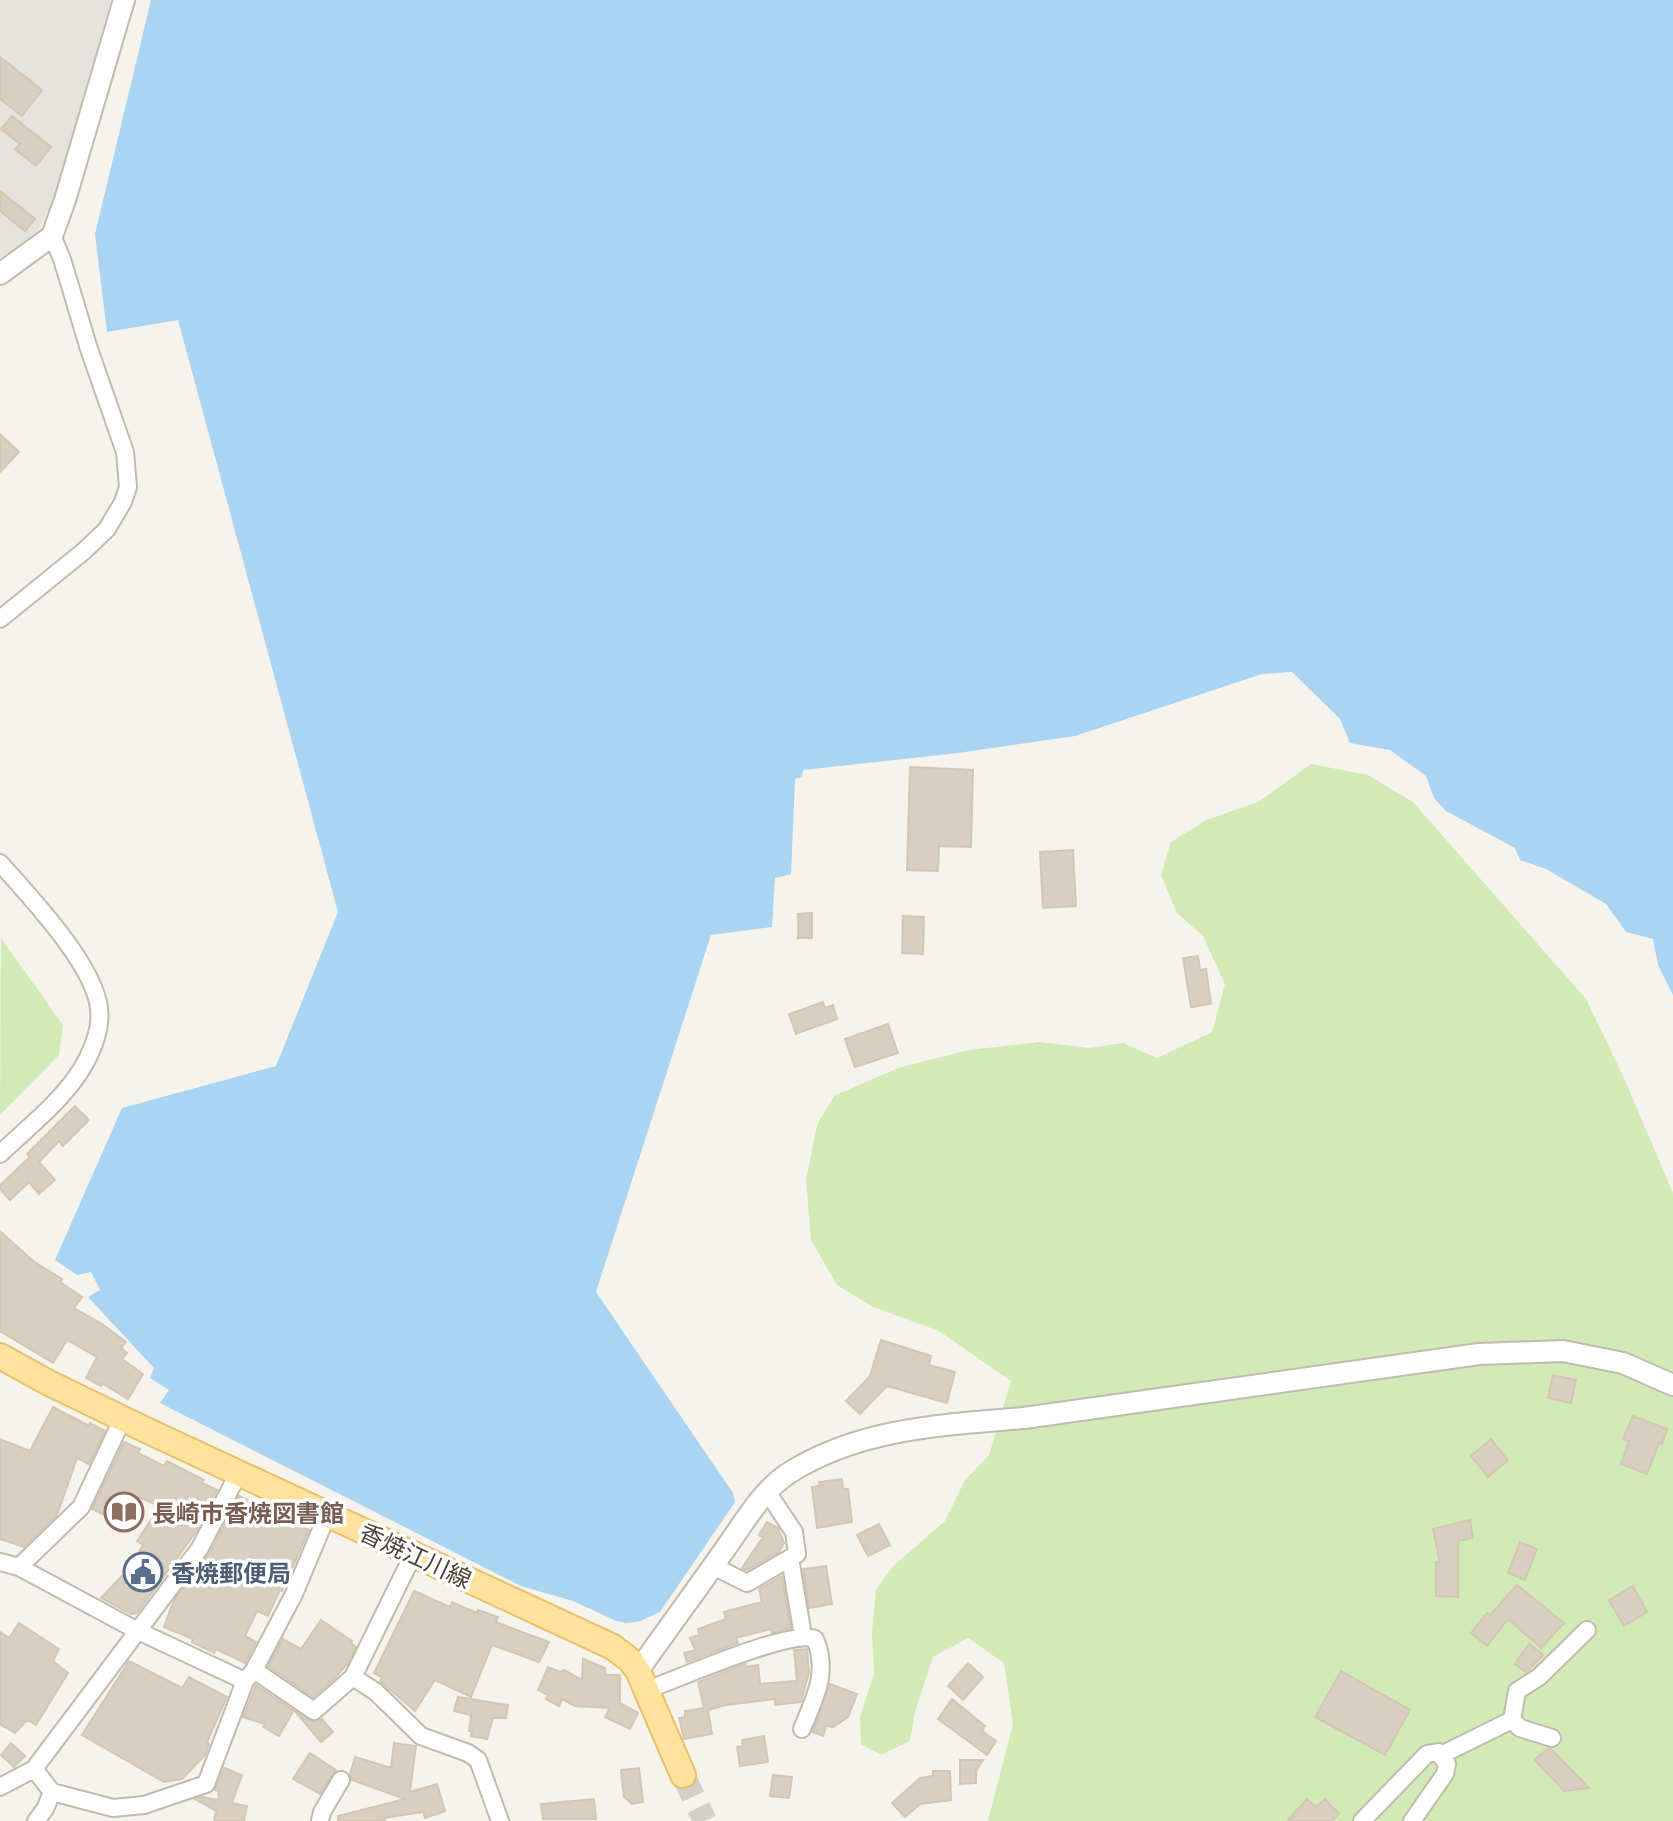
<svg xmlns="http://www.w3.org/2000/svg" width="1673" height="1821" font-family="Commissioner,'Noto Sans JP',sans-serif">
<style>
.industrial{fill:#e6e2dd}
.green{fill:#d2eab5}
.water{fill:#a9d4f2}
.building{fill:#d8cfc1;stroke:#d3c7b4;stroke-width:2}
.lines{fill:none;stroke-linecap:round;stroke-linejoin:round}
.primary-tunnel{stroke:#d4d0c8;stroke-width:24;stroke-dasharray:24 12;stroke-linecap:butt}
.minor-casing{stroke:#c2bbae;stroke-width:20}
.tertiary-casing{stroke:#c2bbae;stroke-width:24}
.primary-casing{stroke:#e6c16a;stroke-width:28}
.minor{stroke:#fff;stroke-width:16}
.tertiary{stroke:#fff;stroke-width:20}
.primary{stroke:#ffe39c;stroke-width:24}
.labels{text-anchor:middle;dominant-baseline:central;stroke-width:7;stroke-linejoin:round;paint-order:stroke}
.education-label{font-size:24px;font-weight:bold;fill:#785e54;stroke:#fff;text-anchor:start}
.street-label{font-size:24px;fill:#4b4439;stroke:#fff}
.service-label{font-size:24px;font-weight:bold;fill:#4e5e75;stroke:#fff;text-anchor:start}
</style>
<rect width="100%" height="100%" fill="#f6f3ec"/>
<path class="industrial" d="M0 0H111L53 205 37 232 5 258 0 259Z"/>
<path class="green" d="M1311 764 1368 775 1413 802 1586 999 1624 1078 1673 1193V1821H988L1013 1724 1004 1663 968 1638 933 1657 915 1712 910 1741 881 1755 861 1744 860 1717 874 1674 872 1633 876 1590 893 1566 945 1521 965 1480 989 1455 1011 1381 939 1331 871 1306 837 1285 811 1240 806 1180 817 1125 834 1096 898 1068 969 1050 1039 1042 1090 1048 1123 1043 1157 1058 1212 1032 1225 984 1203 936 1177 913 1161 875 1171 842 1206 820 1258 802Z
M1 938 63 1025 59 1055 0 1115Z"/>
<path class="water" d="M151 0H1673V995L1658 965 1653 939 1626 932 1606 904 1546 869 1520 860 1515 848 1446 811 1434 798 1426 776 1390 750 1350 743 1340 719 1292 672 1262 674 1075 736 958 753 803 770 802 777 795 779 791 874 775 878 772 927 711 935 596 1292 733 1493 735 1502 660 1612 638 1622 625 1623 614 1620 573 1601 521 1586 160 1403 169 1390 150 1378 154 1368 88 1297 100 1290 91 1272 77 1275 55 1260 122 1108 276 1066 338 912 178 320 107 332 95 234Z"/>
<path class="building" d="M0 57 42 90 22 116 0 99Z
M12 116 51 147 36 166 15 149 20 144 1 129Z
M0 191 35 219 25 231 0 211Z
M0 434 19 452 0 472Z
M910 767 973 770 971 847 939 846 938 871 907 870Z
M1073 850 1076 906 1043 908 1040 852Z
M812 913V938H798V914Z
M903 916 924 917 923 954 902 953Z
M1198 956 1200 970 1206 969 1211 1004 1191 1007 1183 958Z
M823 1002 825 1008 833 1005 837 1019 796 1034 789 1014Z
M888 1024 898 1053 855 1067 845 1039Z
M75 1106 89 1120 63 1146 59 1141 39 1162 55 1180 39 1194 29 1182 10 1200 0 1189V1185L30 1157 27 1154Z
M0 1231 33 1261 62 1279 60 1282 82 1297 74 1308 102 1324 126 1342 121 1348 127 1353 122 1359 143 1374 128 1399 103 1384 101 1386 86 1378 97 1357 67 1340 53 1363 0 1331Z
M881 1340 931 1356 929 1365 955 1372 947 1403 887 1386 860 1414 846 1401 870 1376Z
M1553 1375 1576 1380 1571 1403 1548 1398Z
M53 1407 89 1426 90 1423 105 1431 89 1464 77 1458 57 1515 24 1547 0 1539V1439L30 1451Z
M1633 1416 1667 1429 1662 1444 1659 1443 1647 1474 1621 1464 1629 1441 1623 1439Z
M1491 1439 1508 1460 1488 1477 1471 1456Z
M124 1442 140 1449 138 1453 164 1466 167 1461 204 1480 202 1483 217 1490 196 1532 137 1613 131 1614 101 1598 122 1576 124 1578 143 1545 137 1541 160 1506 121 1490 108 1517 92 1509Z
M842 1479 843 1489H848L852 1522 817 1528 812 1487 820 1486 819 1482Z
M239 1496 309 1530 282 1591 280 1590 268 1616 257 1611 245 1636 256 1642 245 1663 216 1649 214 1653 192 1642 193 1639 164 1627 174 1600 210 1553Z
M1470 1520 1473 1538 1458 1541V1597L1436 1596V1562L1440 1563 1433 1529Z
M767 1522 778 1528 784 1543 779 1552 747 1570 742 1568 763 1537 759 1535Z
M879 1524 890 1545 868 1556 857 1535Z
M1520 1542 1537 1549 1525 1580 1508 1573Z
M826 1566 832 1604 809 1608 803 1569Z
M782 1576 791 1628 772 1633 771 1629 736 1638 738 1643 687 1662 684 1653 695 1650 690 1638 700 1635 698 1629 726 1619 724 1612 762 1602 759 1589Z
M1517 1585 1564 1623 1541 1648 1508 1619 1487 1646 1471 1633 1487 1613 1490 1615Z
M1633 1586 1647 1612 1624 1626 1609 1600Z
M414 1591 450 1607 452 1602 477 1613 478 1610 498 1617 496 1622 549 1642 539 1662 492 1645 471 1697 435 1680 415 1711 380 1681 382 1677 374 1673Z
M321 1620 352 1641 351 1643 356 1647 348 1663 335 1678 313 1697 268 1666 283 1639 301 1649Z
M19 1623 59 1649 53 1661 68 1673 36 1725 27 1720 15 1733 0 1724V1632L9 1638Z
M1529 1644 1543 1655 1526 1672 1515 1664Z
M807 1649 809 1672 801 1702 775 1705V1699L726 1705 708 1710 712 1734 684 1739 679 1718 685 1717V1711L704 1708 698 1682 745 1664 746 1667 758 1665 760 1684 797 1681 794 1650Z
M583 1659 605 1668V1675H620V1703L638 1713 630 1729 605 1717 610 1708 575 1706 562 1699 559 1706 546 1699 548 1695 538 1690 548 1667 560 1672 564 1670 582 1680Z
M129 1661 182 1688 189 1677 227 1697 207 1742 209 1744 205 1755 182 1779 164 1782 82 1735Z
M968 1663 983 1677 963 1700 948 1686Z
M1341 1671 1410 1710 1385 1755 1315 1717Z
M830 1684 857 1694 848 1717 833 1727 826 1726 823 1736 813 1732Z
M256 1685 308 1720 316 1722 322 1719 333 1732 321 1742 294 1710 279 1736 263 1727 265 1724 243 1717Z
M458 1697 508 1705 506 1718H493L487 1739 471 1736 472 1731H469L471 1715 454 1711Z
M952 1699 985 1726 982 1731 996 1741 987 1755 938 1719Z
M764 1736 768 1762 740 1766 737 1747 743 1746 742 1740Z
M11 1743 25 1756 14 1767 1 1755Z
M394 1743 416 1746 410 1792 437 1784 445 1811 425 1818 423 1812 384 1818 385 1821H338V1816L405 1799 352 1780 350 1774 355 1757 391 1768Z
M1548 1748 1551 1749 1589 1788 1564 1791 1535 1760Z
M310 1753 336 1770 320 1794 293 1779Z
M960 1760H983L976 1771V1783L960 1784Z
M224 1768 242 1775 232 1803 247 1806 244 1821H214L216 1811 195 1799 202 1797 218 1800 219 1791 215 1790Z
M639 1768 643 1802 632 1804 624 1797 621 1770Z
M933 1771H950L951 1800 920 1804 905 1817 892 1803 920 1778 933 1776Z
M773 1775 792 1777 789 1798 770 1796Z
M594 1799 596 1819H543L541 1804Z
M1307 1799 1316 1807 1325 1799 1339 1814 1332 1821H1287Z"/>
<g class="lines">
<path class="primary-tunnel" d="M683 1775 705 1821"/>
<defs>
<path id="minor" d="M0 619 84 551 107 529 123 502 128 487 125 452 89 349 62 259 52 236
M0 863C29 896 94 964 99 1008 102 1031 90 1057 77 1076 56 1106 26 1129 0 1154
M123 1418 81 1507 19 1567 136 1630 245 1681
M413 1555 353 1677 376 1692 421 1736 468 1753 478 1760 500 1821
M790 1558 803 1636
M0 1562 19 1567
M713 1566 747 1583 797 1554 794 1532 768 1493
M254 1670 314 1711 353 1677
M646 1690C676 1680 792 1628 815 1639 829 1672 815 1697 802 1729
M1512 1720 1517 1691 1539 1677 1587 1630
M1512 1720 1520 1728 1552 1738
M1441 1755 1512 1720
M34 1769 52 1792 113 1808 144 1805 206 1784 245 1681 254 1670 294 1594 328 1513
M0 1787 34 1769 200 1548 239 1472
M36 1821 45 1809 52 1792
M320 1821 322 1812 341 1780
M1362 1821 1427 1754 1438 1752 1447 1764 1445 1774 1412 1821"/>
<path id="tertiary" d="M0 274 52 236 65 200 124 0
M638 1671C666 1631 695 1592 723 1552 742 1526 761 1491 789 1473 860 1428 943 1425 1024 1418L1479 1354 1563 1351 1623 1363 1673 1385"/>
<path id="primary" d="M0 1356 47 1382 148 1431 613 1647 631 1661 638 1671 683 1775"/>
</defs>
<use href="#minor" class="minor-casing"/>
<use href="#tertiary" class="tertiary-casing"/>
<use href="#primary" class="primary-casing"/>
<use href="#minor" class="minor"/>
<use href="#tertiary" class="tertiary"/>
<use href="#primary" class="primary"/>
</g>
<defs>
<symbol id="library-ring" viewBox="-11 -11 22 22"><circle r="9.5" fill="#fff" stroke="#8d6e63" stroke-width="1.5"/><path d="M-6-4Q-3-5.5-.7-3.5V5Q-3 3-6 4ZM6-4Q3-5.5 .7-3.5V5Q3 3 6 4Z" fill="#8d6e63"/></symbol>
<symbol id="civic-ring" viewBox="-11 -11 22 22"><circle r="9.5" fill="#fff" stroke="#5c6f8a" stroke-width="1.5"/><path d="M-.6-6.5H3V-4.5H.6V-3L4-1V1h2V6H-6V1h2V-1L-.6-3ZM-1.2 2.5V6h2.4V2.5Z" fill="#5c6f8a"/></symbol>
</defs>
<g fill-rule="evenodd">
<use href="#library-ring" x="102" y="1490" width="44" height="44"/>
<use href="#civic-ring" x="121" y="1550" width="44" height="44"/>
</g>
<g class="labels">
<g class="education-label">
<text x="152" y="1512">長崎市香焼図書館</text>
</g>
<g class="street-label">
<text transform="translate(416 1555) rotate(25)">香焼江川線</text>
</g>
<g class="service-label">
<text x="171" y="1572">香焼郵便局</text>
</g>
</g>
</svg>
